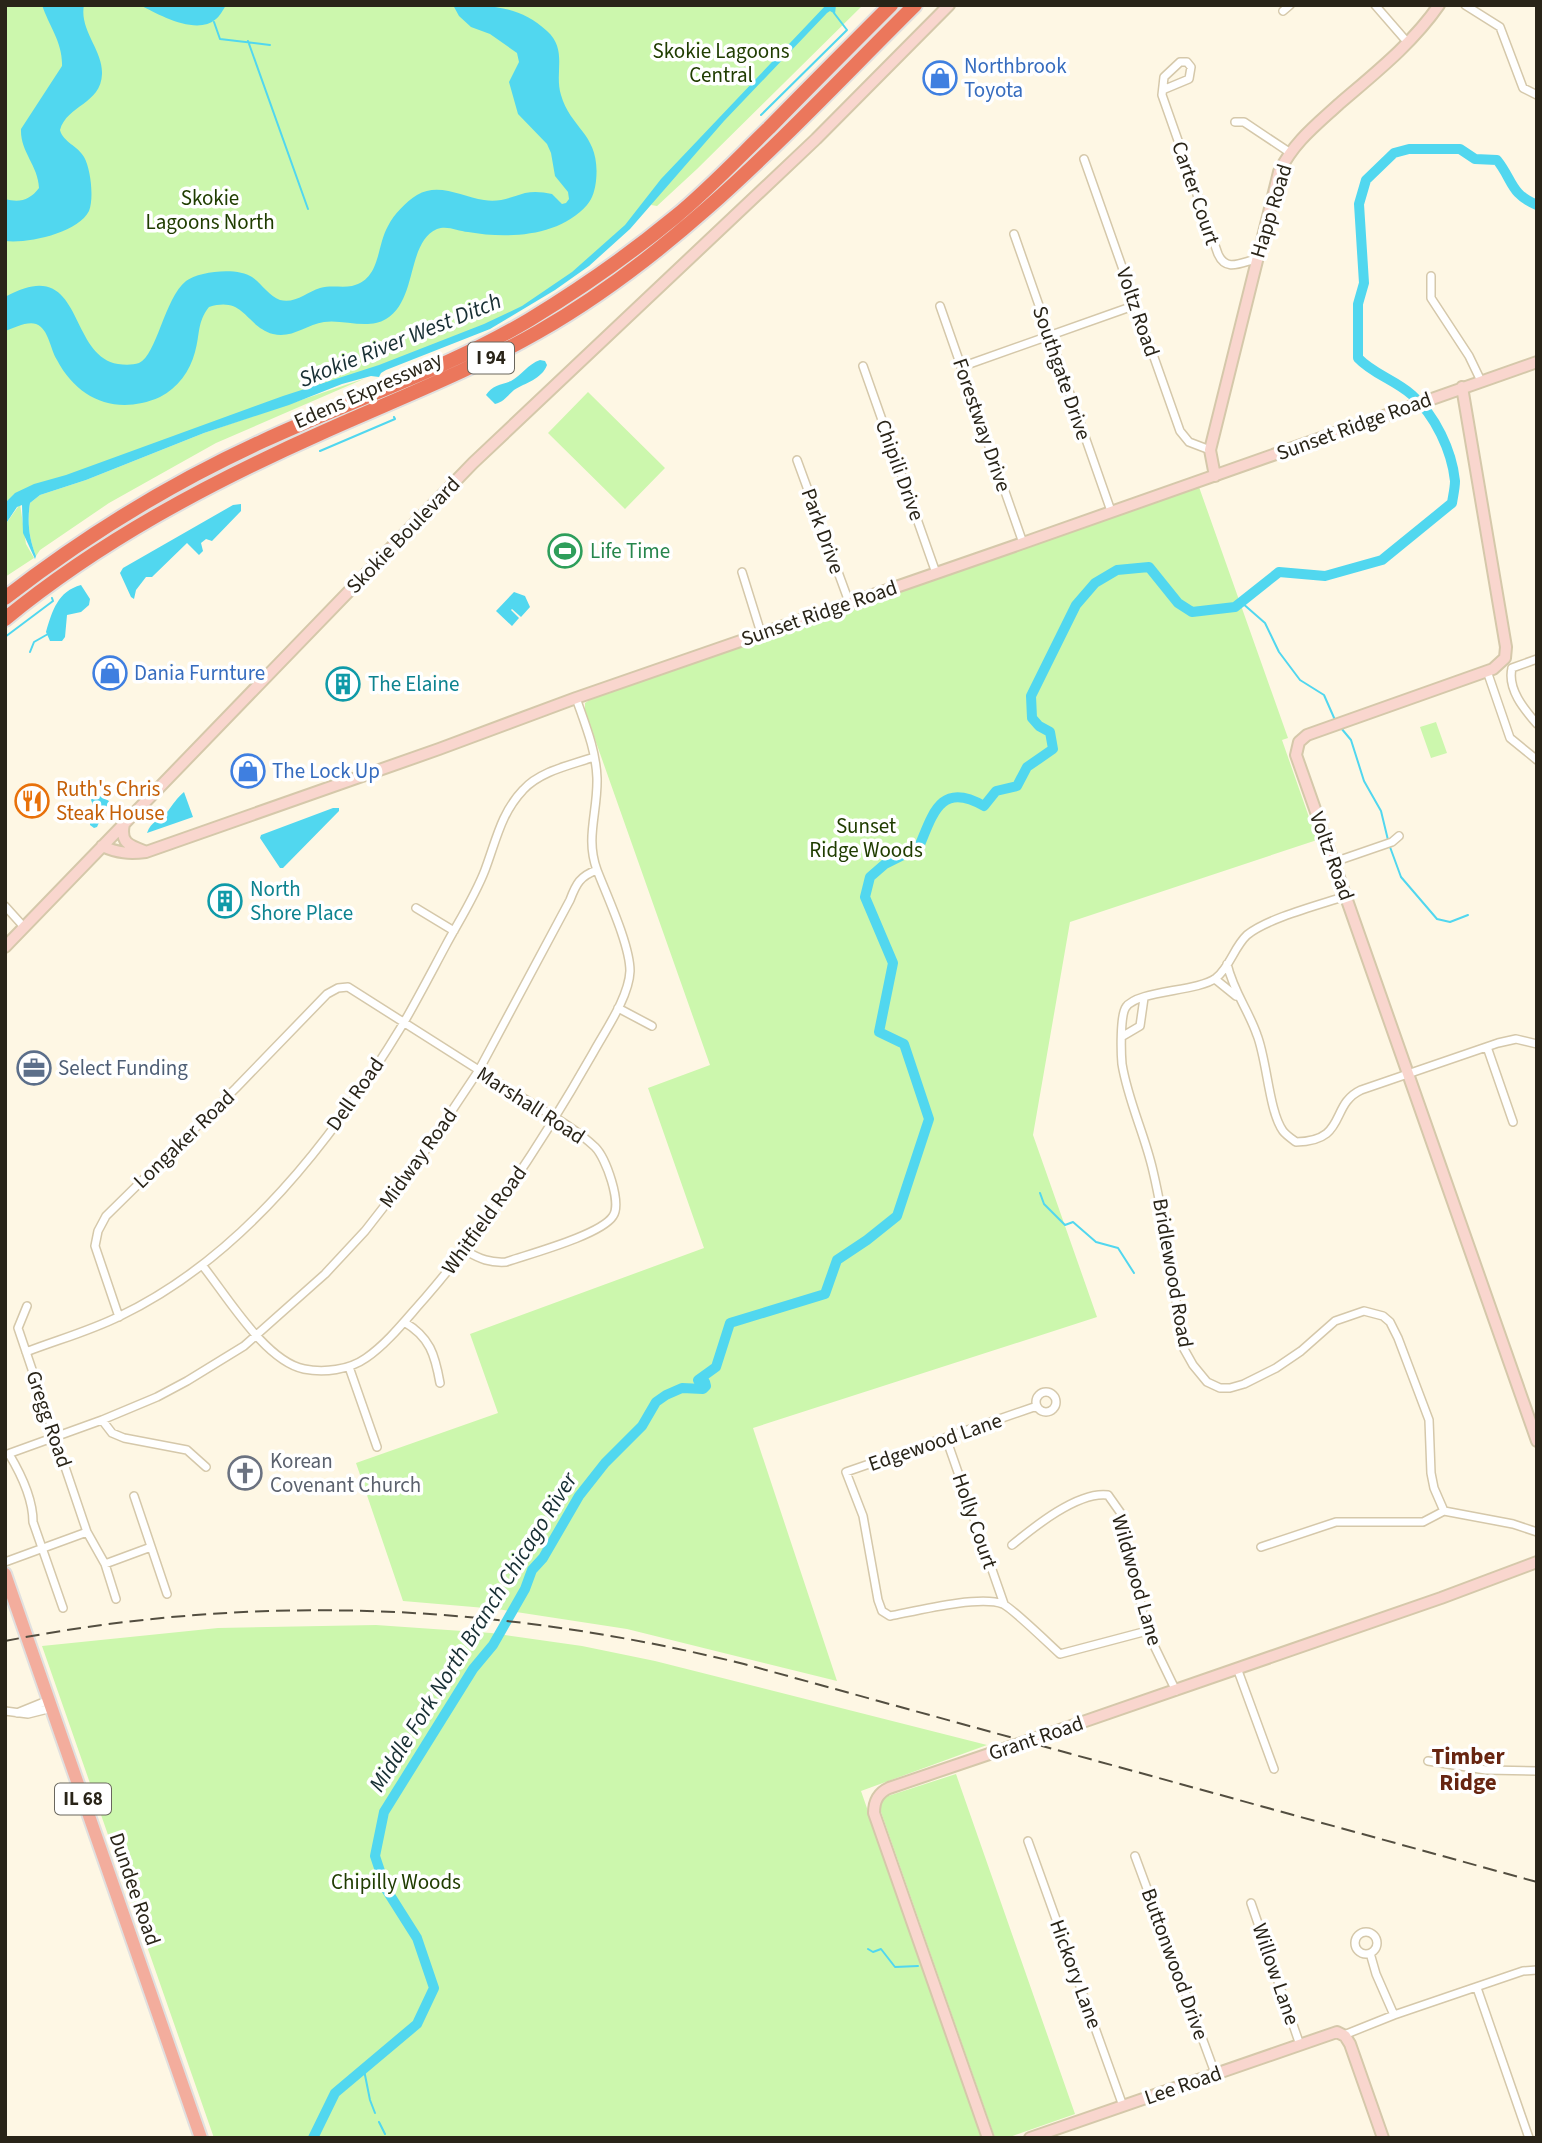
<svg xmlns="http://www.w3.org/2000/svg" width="1542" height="2143" font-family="'Source Sans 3',sans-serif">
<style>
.green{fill:#ccf7ad}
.water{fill:#51d7ef}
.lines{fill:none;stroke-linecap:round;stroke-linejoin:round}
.stream{stroke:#51d7ef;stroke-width:2}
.river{stroke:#51d7ef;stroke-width:10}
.street-casing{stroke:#d5c8aa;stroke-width:10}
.secondary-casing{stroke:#d5c8aa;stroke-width:14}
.primary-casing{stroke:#e1e0df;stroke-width:16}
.highway-casing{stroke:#e1e0df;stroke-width:18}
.street{stroke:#fff;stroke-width:7}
.secondary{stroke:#f9d6ce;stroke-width:10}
.primary{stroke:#f3ad9d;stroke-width:12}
.highway{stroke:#eb775c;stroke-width:14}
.rail{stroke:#534e40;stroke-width:2;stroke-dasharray:14 7;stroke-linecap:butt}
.secondary-bridge-casing{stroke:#d5c8aa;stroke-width:14;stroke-linecap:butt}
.secondary-bridge{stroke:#f9d6ce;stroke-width:10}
.labels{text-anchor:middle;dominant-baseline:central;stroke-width:7;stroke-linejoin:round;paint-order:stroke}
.shield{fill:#fff;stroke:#69665d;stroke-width:2}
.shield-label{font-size:19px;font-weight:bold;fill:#292418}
.park-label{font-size:21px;fill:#203d01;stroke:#fff}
.shop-label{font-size:21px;fill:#366cbe;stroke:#fff;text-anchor:start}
.street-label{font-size:21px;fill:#292418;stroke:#fff}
.leisure-label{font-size:21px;fill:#27864d;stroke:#fff;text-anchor:start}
.culture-label{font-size:21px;fill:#0d838f;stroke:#fff;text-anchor:start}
.food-label{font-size:21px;fill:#c56008;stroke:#fff;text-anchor:start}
.service-label{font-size:21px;fill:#4e5e75;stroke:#fff;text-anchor:start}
.worship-label{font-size:21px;fill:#5b616d;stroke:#fff;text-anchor:start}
.water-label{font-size:23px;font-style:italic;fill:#172e33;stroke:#fff}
.neighbourhood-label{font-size:23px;font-weight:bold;fill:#672511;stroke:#fff}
</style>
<rect width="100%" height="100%" fill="#fef7e4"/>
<path class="green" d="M5 5H863L697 169 657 206 651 205 653 202 644 208 573 275 511 314 460 337 48 483 5 511Z
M366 378 216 443 109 503 40 550 36 556C29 538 27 522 30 503L40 495 86 480 204 433Z
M588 392 665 468 625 509 548 433Z
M1199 487 1288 738 1282 740 1317 840 1070 922 1033 1135 1097 1317 753 1428 837 1681 627 1629 497 1609 403 1601 356 1463 498 1413 470 1334 704 1248 648 1088 710 1065 585 711V703L591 699Z
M20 504 26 544 34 558 5 577V525Z
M1436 722 1447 753 1431 758 1420 727Z
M376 1625 491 1633 582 1646 655 1661 987 1745 861 1791 982 2138H214L42 1646 218 1628Z
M956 1774 1075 2114 1007 2138H995L881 1812 880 1802 885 1797Z"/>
<path class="water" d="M42 5H84C79 30 103 50 102 74 101 104 67 105 60 130 63 142 78 146 84 157 91 169 94 199 89 211 78 233 27 244 5 241V199C20 203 30 200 39 188 38 165 20 152 21 129L62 66C63 43 49 26 42 5Z
M140 5H226C223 10 220 16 216 19 197 36 159 15 140 5Z
M453 5C488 5 519 5 547 31 568 50 554 72 561 95 571 130 601 134 596 181 595 189 593 198 587 205 559 237 507 239 468 232 458 231 447 225 437 229 406 243 418 300 386 319 368 330 343 319 324 322 306 325 291 339 273 334 245 326 245 296 209 307 197 322 200 335 195 352 190 371 178 388 160 397 117 416 78 400 57 360 50 349 49 329 36 324 27 321 14 328 5 331V297C85 252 66 355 118 364 125 365 133 365 139 363 157 355 164 299 186 281 199 271 238 267 252 277 261 283 269 296 280 300 295 304 307 292 320 288 331 285 342 288 352 286 381 279 376 247 388 226 394 214 406 202 417 195 439 182 462 197 484 200 499 203 511 197 525 193 534 191 543 192 552 194L562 204 566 203 569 199 568 192 555 176 551 153 547 144 518 114 509 82 519 62 517 53 490 34 471 27 459 16Z
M826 5H836L835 14 830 11 827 13 724 121 630 229 589 266 555 290 490 329 386 370 381 373 379 377 371 376 342 384 289 405 204 433 86 480 40 495 30 503C27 522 29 538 36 556L35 559 23 533 22 505 17 507 5 525V503L15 493 34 484 66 475 283 396 379 365 484 324 522 306 572 272 625 225 661 179Z
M540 360 545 361 547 365C542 379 525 383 514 390 507 396 504 402 495 404L486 395C492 385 501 385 511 381 522 375 528 364 540 360Z
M241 504V511L212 541 206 539 201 543 203 551 199 555 187 543 152 577H146L136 590 134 599 131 597 120 573 123 568 233 505Z
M81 585 90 599 89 605 81 612 67 615 65 637 62 641H50L46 632C52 611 58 591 81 585Z
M514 592 525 596 530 607 521 617 512 609 511 610 519 618 512 626 496 611Z
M92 791 109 801 97 827 94 828 90 825V820L95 811 90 797Z
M184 792 193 817 147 833C151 821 160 820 168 811 173 804 177 798 184 792Z
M333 808H339V811L283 868H280L260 838 261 835Z"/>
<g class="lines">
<path class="stream" d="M214 22 220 39 270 45
M248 41 308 209
M761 115 847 30 834 13
M320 451 395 419 394 417
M1241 602 1265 623 1279 652 1300 680 1324 695 1335 720
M5 637 53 601 52 598
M30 652 34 642 48 634
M1341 728 1351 740 1364 781 1381 811 1388 840
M1390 847 1401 877 1437 919 1450 922 1468 915
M1040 1193 1044 1204 1065 1225 1073 1222 1096 1242 1118 1248 1134 1273
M868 1949 873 1952 881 1949 895 1967 918 1966
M364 2070 370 2100 375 2113
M379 2122 385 2134"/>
<path class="river" d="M313 2138 335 2093 417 2024 434 1988 417 1938 386 1889 375 1856 384 1812 473 1669 493 1645 525 1589 532 1570 543 1558 579 1496 605 1463 642 1426 656 1402 666 1395 682 1388 703 1389 706 1386 705 1382 698 1380 716 1367 730 1323 825 1294 837 1260 867 1240 897 1216 929 1119 904 1044 879 1032 893 963 865 897 870 877 885 864 919 847C933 813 941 781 984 806L996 791 1017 786 1027 767 1053 749 1050 732 1039 726 1032 718 1031 696 1076 605 1095 583 1117 570 1149 567 1178 603 1192 612 1235 607 1279 572 1325 576 1382 560 1452 503C1453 496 1455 488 1455 481 1452 451 1435 415 1412 395 1395 380 1373 374 1358 358V304L1364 283 1359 204 1366 180 1394 153 1409 149H1460L1475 159 1497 160C1513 180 1510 194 1537 205"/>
<defs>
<path id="street" d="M1375 5 1408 43
M1465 5 1500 27 1523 88 1537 95
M1283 11 1290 5
M1165 89 1189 79 1191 67 1187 62H1180L1164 77 1162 95 1218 254C1226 272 1240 263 1256 259
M1235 122H1244L1289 152
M1084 159 1180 431 1189 442 1210 450
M1014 234 1111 511
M1431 276V298L1469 356 1481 381
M940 306 1023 543
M863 366 936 573
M961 367 1136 305
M797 460 849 602
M742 572 761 633
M1512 668C1507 689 1524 709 1537 724
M1512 668 1537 659
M1487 671 1510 738 1537 760
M1334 862 1392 842 1399 836
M1346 896C1319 905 1268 918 1247 935 1234 947 1230 967 1216 978 1197 992 1138 990 1126 1007 1120 1015 1121 1053 1122 1064 1128 1101 1145 1135 1153 1171 1167 1230 1173 1289 1184 1349L1193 1365 1207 1382 1220 1388H1230L1244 1384 1276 1368 1301 1351 1335 1321 1364 1311 1383 1316 1390 1322 1398 1338 1429 1420 1431 1473 1434 1488 1444 1511 1513 1524 1537 1532
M5 906 24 927
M416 908 454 931
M1227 964C1234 993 1248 1009 1257 1035 1267 1060 1269 1112 1283 1131 1286 1135 1292 1139 1296 1142 1348 1141 1329 1105 1361 1090L1498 1043 1516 1039 1537 1044
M1215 979 1236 996
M618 1008 652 1026
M1123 1036 1140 1026 1144 998
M1487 1047 1513 1122
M202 1265C227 1296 265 1361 304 1369 324 1373 349 1370 366 1358 388 1343 407 1318 425 1298 490 1223 544 1139 593 1053 605 1031 629 997 630 971 630 945 607 896 597 870
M27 1306 18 1328 87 1532 105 1564 116 1599
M119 1317 95 1246 98 1231 106 1216 236 1088 327 994 338 988 348 987C404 1023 460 1058 515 1093 542 1110 573 1126 595 1147 606 1158 622 1203 613 1216 601 1235 529 1254 506 1262 490 1263 480 1259 466 1251
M404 1322C430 1337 435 1355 440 1383
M26 1352C57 1340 90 1331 120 1316 243 1257 334 1138 403 1024 418 998 432 971 446 945 459 921 475 896 485 870 496 841 501 813 523 790 540 771 571 765 594 757
M349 1367 377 1447
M1036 1402a10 10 0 1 1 20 0a10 10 0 1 1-20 0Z
M1037 1406 846 1472 863 1516 878 1600 882 1611 890 1616C916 1611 979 1595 1003 1604 1012 1608 1050 1645 1060 1654L1147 1631
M102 1420 112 1433 124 1438 187 1450 206 1467
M946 1438 1004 1604
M9 1454C21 1474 33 1499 33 1522L63 1608
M5 1455 102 1420 157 1397 187 1381 244 1346 325 1274 365 1231 411 1172 479 1070 570 900C576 884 580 876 597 870 585 838 598 812 597 778 596 750 585 724 576 698
M134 1496 167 1594
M1012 1545C1034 1527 1078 1491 1108 1495L1120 1512 1147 1631 1176 1691
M1261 1547 1336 1522H1423L1444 1511
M5 1562 87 1532
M105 1564 151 1547
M1237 1668 1274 1769
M5 1711 28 1714 52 1708
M17 1713 49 1700
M1428 1761 1486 1770 1537 1771
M1028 1841 1123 2106
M1135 1856 1215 2073
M1251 1903 1300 2045
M1355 1943a11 11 0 1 1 22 0a11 11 0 1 1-22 0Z
M1370 1953 1376 1974 1394 2015
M1477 1988 1529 2138
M1344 2035 1394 2015 1523 1971 1537 1970"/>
<path id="secondary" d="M1462 387 1506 647 1505 658 1493 669 1307 735 1299 742 1296 755 1537 1441
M1215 476 1210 450 1279 172C1294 142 1315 126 1339 104 1375 73 1412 44 1439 5
M124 824C120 842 128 845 144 851
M102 846C118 853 129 854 146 852L439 749 576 698 1023 543 1537 362
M5 947 473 463 816 139 949 5
M1048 1734 1441 1598 1537 1562
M988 2138 874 1813C874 1801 878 1793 889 1788L998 1751
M1030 2138 1337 2032 1345 2036 1350 2044 1383 2138"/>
<path id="primary" d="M5 1574 201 2138"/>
<path id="highway" d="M5 598C85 536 171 483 263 441 351 400 445 370 529 320 580 289 629 255 675 217 708 190 738 158 769 128 809 87 850 46 891 5
M5 619C100 541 209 483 321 433 394 400 468 372 538 332 684 249 797 122 915 5"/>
</defs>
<use href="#street" class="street-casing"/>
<use href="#secondary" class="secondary-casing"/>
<use href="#primary" class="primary-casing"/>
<use href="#highway" class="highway-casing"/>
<use href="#street" class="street"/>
<use href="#secondary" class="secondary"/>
<use href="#primary" class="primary"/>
<use href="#highway" class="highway"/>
<path class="rail" d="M5 1641C257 1592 496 1603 744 1664L1537 1882"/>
<defs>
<path id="secondary-bridge" d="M998 1751 1048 1734"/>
</defs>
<use href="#secondary-bridge" class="secondary-bridge-casing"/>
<use href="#secondary-bridge" class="secondary-bridge"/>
</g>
<defs>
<symbol id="shop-ring" viewBox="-11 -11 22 22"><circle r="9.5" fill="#fff" stroke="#3f7fe0" stroke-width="1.5"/><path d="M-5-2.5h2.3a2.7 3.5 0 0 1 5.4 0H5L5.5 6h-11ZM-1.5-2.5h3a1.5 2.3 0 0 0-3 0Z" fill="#3f7fe0"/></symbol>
<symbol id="stadium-ring" viewBox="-11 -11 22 22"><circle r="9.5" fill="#fff" stroke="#2e9e5b" stroke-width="1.5"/><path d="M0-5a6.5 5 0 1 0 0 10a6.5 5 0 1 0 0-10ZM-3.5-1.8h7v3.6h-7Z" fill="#2e9e5b"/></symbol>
<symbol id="building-ring" viewBox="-11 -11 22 22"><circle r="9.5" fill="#fff" stroke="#0f9aa8" stroke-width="1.5"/><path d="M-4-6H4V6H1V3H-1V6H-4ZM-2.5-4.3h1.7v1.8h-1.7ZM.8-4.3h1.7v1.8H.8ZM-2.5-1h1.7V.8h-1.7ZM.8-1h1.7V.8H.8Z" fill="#0f9aa8"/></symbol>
<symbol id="restaurant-ring" viewBox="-11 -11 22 22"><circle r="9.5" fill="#fff" stroke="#e8710a" stroke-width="1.5"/><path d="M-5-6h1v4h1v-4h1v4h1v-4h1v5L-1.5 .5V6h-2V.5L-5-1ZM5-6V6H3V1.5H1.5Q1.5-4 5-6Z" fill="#e8710a"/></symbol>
<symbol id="office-ring" viewBox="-11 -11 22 22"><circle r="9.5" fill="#fff" stroke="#5c6f8a" stroke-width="1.5"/><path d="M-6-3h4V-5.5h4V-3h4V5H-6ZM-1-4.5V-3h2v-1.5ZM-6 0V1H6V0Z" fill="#5c6f8a"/></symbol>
<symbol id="church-ring" viewBox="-11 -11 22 22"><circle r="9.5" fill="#fff" stroke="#6b7280" stroke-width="1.5"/><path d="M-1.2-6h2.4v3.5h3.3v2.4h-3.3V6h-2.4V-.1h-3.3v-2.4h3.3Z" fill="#6b7280"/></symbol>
</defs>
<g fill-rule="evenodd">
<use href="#shop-ring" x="921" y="59" width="38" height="38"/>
<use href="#stadium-ring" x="546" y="532" width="38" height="38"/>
<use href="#shop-ring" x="91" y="654" width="38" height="38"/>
<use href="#building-ring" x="324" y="665" width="38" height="38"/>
<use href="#shop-ring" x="229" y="752" width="38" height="38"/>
<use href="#restaurant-ring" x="13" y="782" width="38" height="38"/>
<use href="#building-ring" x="206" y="882" width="38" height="38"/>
<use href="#office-ring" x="15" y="1049" width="38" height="38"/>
<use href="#church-ring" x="226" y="1454" width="38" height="38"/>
</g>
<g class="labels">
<g class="shield">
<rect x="468" y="342.5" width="46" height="31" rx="5"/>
<rect x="55" y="1783.5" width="56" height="31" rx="5"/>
</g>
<g class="shield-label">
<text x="491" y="358">I 94</text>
<text x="83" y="1799">IL 68</text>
</g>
<g class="park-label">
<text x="721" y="51">Skokie Lagoons<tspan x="721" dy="24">Central</tspan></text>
<text x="210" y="198">Skokie<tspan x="210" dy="24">Lagoons North</tspan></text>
<text x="866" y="826">Sunset<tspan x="866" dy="24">Ridge Woods</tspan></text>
<text x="396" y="1882">Chipilly Woods</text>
</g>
<g class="shop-label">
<text x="964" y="66">Northbrook<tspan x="964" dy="24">Toyota</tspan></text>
<text x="134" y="673">Dania Furnture</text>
<text x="272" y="771">The Lock Up</text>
</g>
<g class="street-label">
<text transform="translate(1196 193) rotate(71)">Carter Court</text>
<text transform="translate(1271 211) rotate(-73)">Happ Road</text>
<text transform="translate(1138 312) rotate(71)">Voltz Road</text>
<text transform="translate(1062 373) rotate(71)">Southgate Drive</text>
<text transform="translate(368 390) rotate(-24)">Edens Expressway</text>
<text transform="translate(982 425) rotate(71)">Forestway Drive</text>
<text transform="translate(1354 426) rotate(-20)">Sunset Ridge Road</text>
<text transform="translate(900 470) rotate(70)">Chipili Drive</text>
<text transform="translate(823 531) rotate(70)">Park Drive</text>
<text transform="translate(403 535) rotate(-46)">Skokie Boulevard</text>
<text transform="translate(819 613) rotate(-19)">Sunset Ridge Road</text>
<text transform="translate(1332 856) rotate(70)">Voltz Road</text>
<text transform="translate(355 1094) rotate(-55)">Dell Road</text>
<text transform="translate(531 1105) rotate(33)">Marshall Road</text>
<text transform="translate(184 1139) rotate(-44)">Longaker Road</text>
<text transform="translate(418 1158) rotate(-54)">Midway Road</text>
<text transform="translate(484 1220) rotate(-54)">Whitfield Road</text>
<text transform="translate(1173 1273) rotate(80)">Bridlewood Road</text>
<text transform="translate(49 1419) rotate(71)">Gregg Road</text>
<text transform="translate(935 1442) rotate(-19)">Edgewood Lane</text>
<text transform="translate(975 1521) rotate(71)">Holly Court</text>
<text transform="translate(1137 1580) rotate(74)">Wildwood Lane</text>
<text transform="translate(1036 1738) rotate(-19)">Grant Road</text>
<text transform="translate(135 1889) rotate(71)">Dundee Road</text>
<text transform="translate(1175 1964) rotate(70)">Buttonwood Drive</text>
<text transform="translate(1076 1974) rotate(70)">Hickory Lane</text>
<text transform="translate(1276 1974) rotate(71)">Willow Lane</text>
<text transform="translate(1183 2085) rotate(-19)">Lee Road</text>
</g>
<g class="leisure-label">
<text x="590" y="551">Life Time</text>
</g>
<g class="culture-label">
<text x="368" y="684">The Elaine</text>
<text x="250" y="889">North<tspan x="250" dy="24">Shore Place</tspan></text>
</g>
<g class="food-label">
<text x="56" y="789">Ruth's Chris<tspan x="56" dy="24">Steak House</tspan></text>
</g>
<g class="service-label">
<text x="58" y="1068">Select Funding</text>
</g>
<g class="worship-label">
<text x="270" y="1461">Korean<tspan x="270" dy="24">Covenant Church</tspan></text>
</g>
<g class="water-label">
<text transform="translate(400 340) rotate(-22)">Skokie River West Ditch</text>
<text transform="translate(473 1632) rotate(-58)">Middle Fork North Branch Chicago River</text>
</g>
<g class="neighbourhood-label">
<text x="1468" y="1756">Timber<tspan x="1468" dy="26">Ridge</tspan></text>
</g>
</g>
<rect width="1542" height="2143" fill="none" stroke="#292418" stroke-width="14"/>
</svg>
